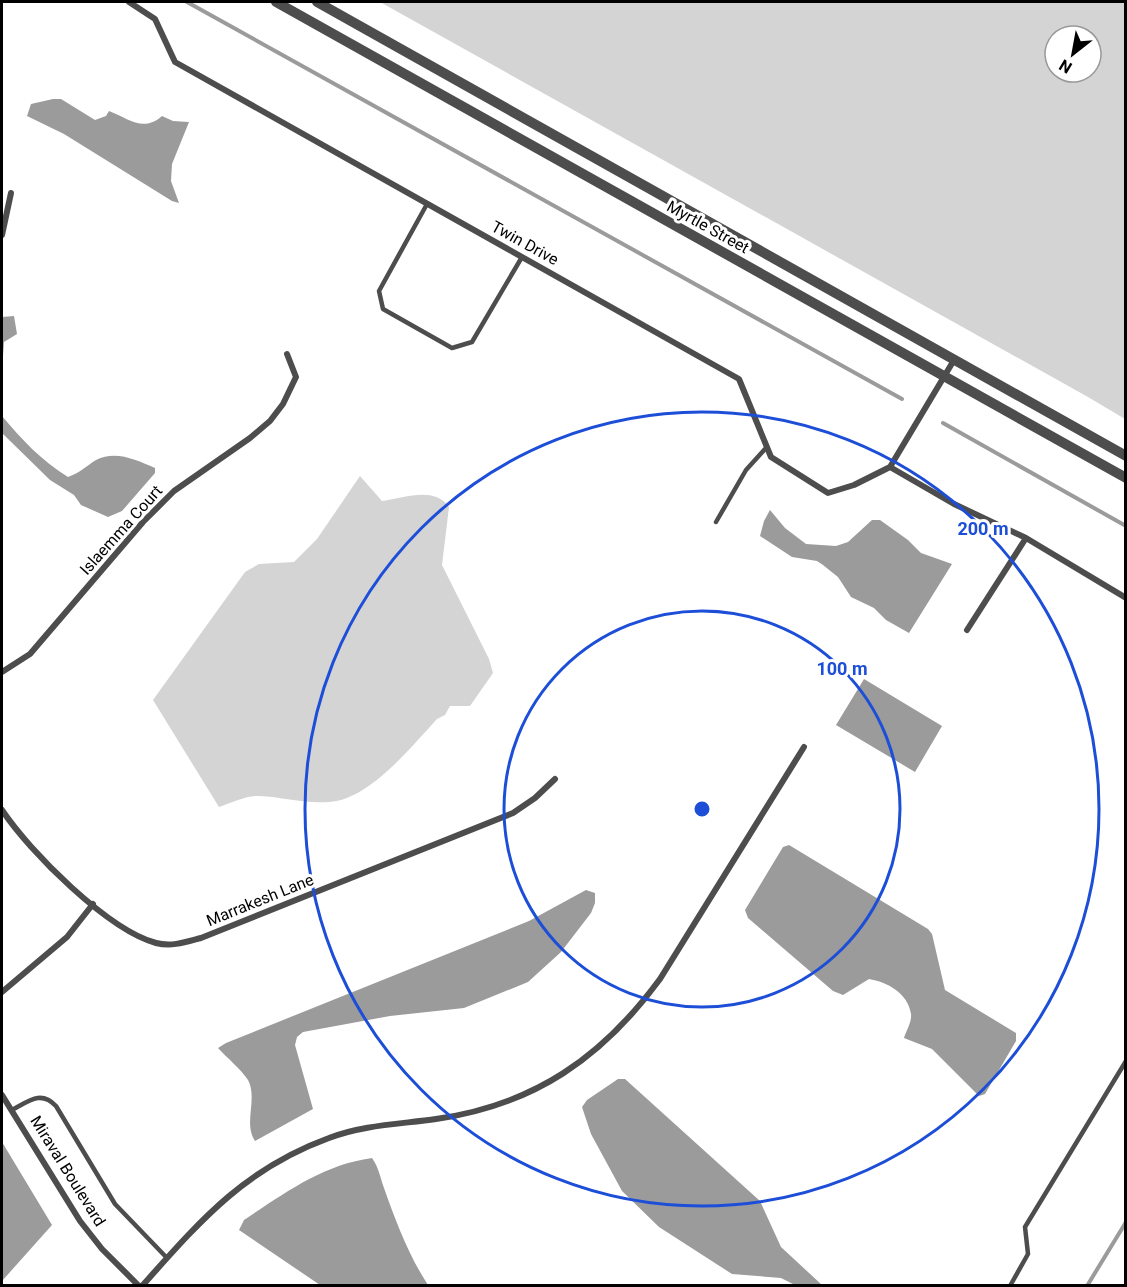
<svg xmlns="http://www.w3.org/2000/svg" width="1127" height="1287" font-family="Roboto,sans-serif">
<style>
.green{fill:#d4d4d4;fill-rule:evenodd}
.water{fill:#9b9b9b}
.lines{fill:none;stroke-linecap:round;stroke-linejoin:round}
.stream{stroke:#9b9b9b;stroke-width:4}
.service{stroke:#4d4d4d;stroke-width:4.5}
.minor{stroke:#4d4d4d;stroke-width:6}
.tertiary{stroke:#4d4d4d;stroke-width:10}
.ring{fill:none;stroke:#1d4ed8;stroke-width:3}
.labels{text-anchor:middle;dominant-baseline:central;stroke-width:6;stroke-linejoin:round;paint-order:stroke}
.street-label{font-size:16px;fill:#000;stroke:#fff}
.centre{fill:#1d4ed8;stroke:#fff;stroke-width:3}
.ring-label{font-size:18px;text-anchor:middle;font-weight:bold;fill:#1d4ed8;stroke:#fff;stroke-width:6;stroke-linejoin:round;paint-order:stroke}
</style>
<rect width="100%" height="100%" fill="#fff"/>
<path class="green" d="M380 2H1125V419L1088 397ZM1055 36H1091V72H1055Z
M360 476 382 501C405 498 434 486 449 507L442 565 489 659 493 673 470 706H450L445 715 437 719C412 746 369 800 329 802 305 804 283 797 259 796 247 795 231 803 219 807L153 700 245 572 259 564 294 562 317 539Z"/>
<path class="water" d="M53 99H61L95 120 106 116 109 111C128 118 143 133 162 116L173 121 189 122 172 164 171 181 179 203 172 201 64 134 27 116 31 104Z
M14 316 17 334 4 342 2 370V317Z
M2 416C22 440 41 460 68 477 80 473 86 466 96 460 116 450 136 460 155 468V473L122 511 108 517 81 505 74 495 50 480 2 433Z
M770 510 785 528 806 544 836 546 848 542 872 520H880L908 540 921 553 952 564 909 633 886 620 874 608 851 597 838 577 823 565 817 561 792 557 760 536 764 521Z
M864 679 942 726 915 772 836 725Z
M789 845 928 929 932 934 945 990 1016 1033V1041L985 1094 979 1096 932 1049 904 1038C906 1031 912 1022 911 1014 908 993 887 982 869 979L843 995 833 991 748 918 745 910 783 847Z
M586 890 595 893V903L591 913 561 952 528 982 464 1008 390 1016 303 1032 297 1037 295 1045 313 1109 255 1141C243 1123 258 1099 248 1080 241 1069 227 1058 218 1048L226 1043 529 921Z
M618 1079H625L760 1201 781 1247 822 1285H795L781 1278 732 1274 659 1227 622 1191 591 1134 582 1107 587 1100Z
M2 1142 52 1225 2 1281Z
M372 1158C379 1168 380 1177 384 1188 396 1222 409 1256 428 1285H320L239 1230 244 1220C285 1193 322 1165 372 1158Z"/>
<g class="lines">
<path class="stream" d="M187 2 902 399
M943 423 1126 526
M1087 1286 1126 1222"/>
<path class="service" d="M427 204 379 291 383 309 452 348 472 342 522 257
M716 522 746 470 766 448
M12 1110C29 1101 41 1090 56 1106L115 1204 167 1258
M1010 1286 1028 1254 1025 1227 1126 1061"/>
<path class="minor" d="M129 2 155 19 175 62 739 379 771 457 828 493 854 485 890 467 954 504 1026 538 1126 598
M2 235 11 193
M890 467 954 360
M967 630 1026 538
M2 672 30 654 143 522 174 491 250 438 270 421 283 404 296 377 287 354
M2 810C30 852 108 930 156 943 172 947 186 942 201 938L513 813 535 798 555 779
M2 992 67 937 93 904
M2 1095 80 1221 102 1249 139 1286
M142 1286C200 1221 244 1169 329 1138 362 1125 401 1124 436 1119 534 1105 602 1058 660 979L804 747"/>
<path class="tertiary" d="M276 2 1126 478
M317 2 1126 456"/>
</g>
<g class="ring">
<circle cx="702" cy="809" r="198"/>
<circle cx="702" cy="809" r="397"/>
</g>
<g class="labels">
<g class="street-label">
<text transform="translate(708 227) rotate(29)">Myrtle Street</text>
<text transform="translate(525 243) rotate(29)">Twin Drive</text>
<text transform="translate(121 530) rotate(-48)">Islaemma Court</text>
<text transform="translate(260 900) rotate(-22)">Marrakesh Lane</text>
<text transform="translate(68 1171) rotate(58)">Miraval Boulevard</text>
</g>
</g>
<circle cx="702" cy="809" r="9" class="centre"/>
<g class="ring-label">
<text x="983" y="535">200 m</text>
<text x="842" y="675">100 m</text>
</g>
<rect width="1127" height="1287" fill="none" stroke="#000000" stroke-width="6"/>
<g transform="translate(1073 54) rotate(211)"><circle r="28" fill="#ffffff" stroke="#999999" stroke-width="1.5"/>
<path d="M0-4.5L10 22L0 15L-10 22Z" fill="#000000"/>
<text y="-9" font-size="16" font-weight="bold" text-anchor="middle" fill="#000000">N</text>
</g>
</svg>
